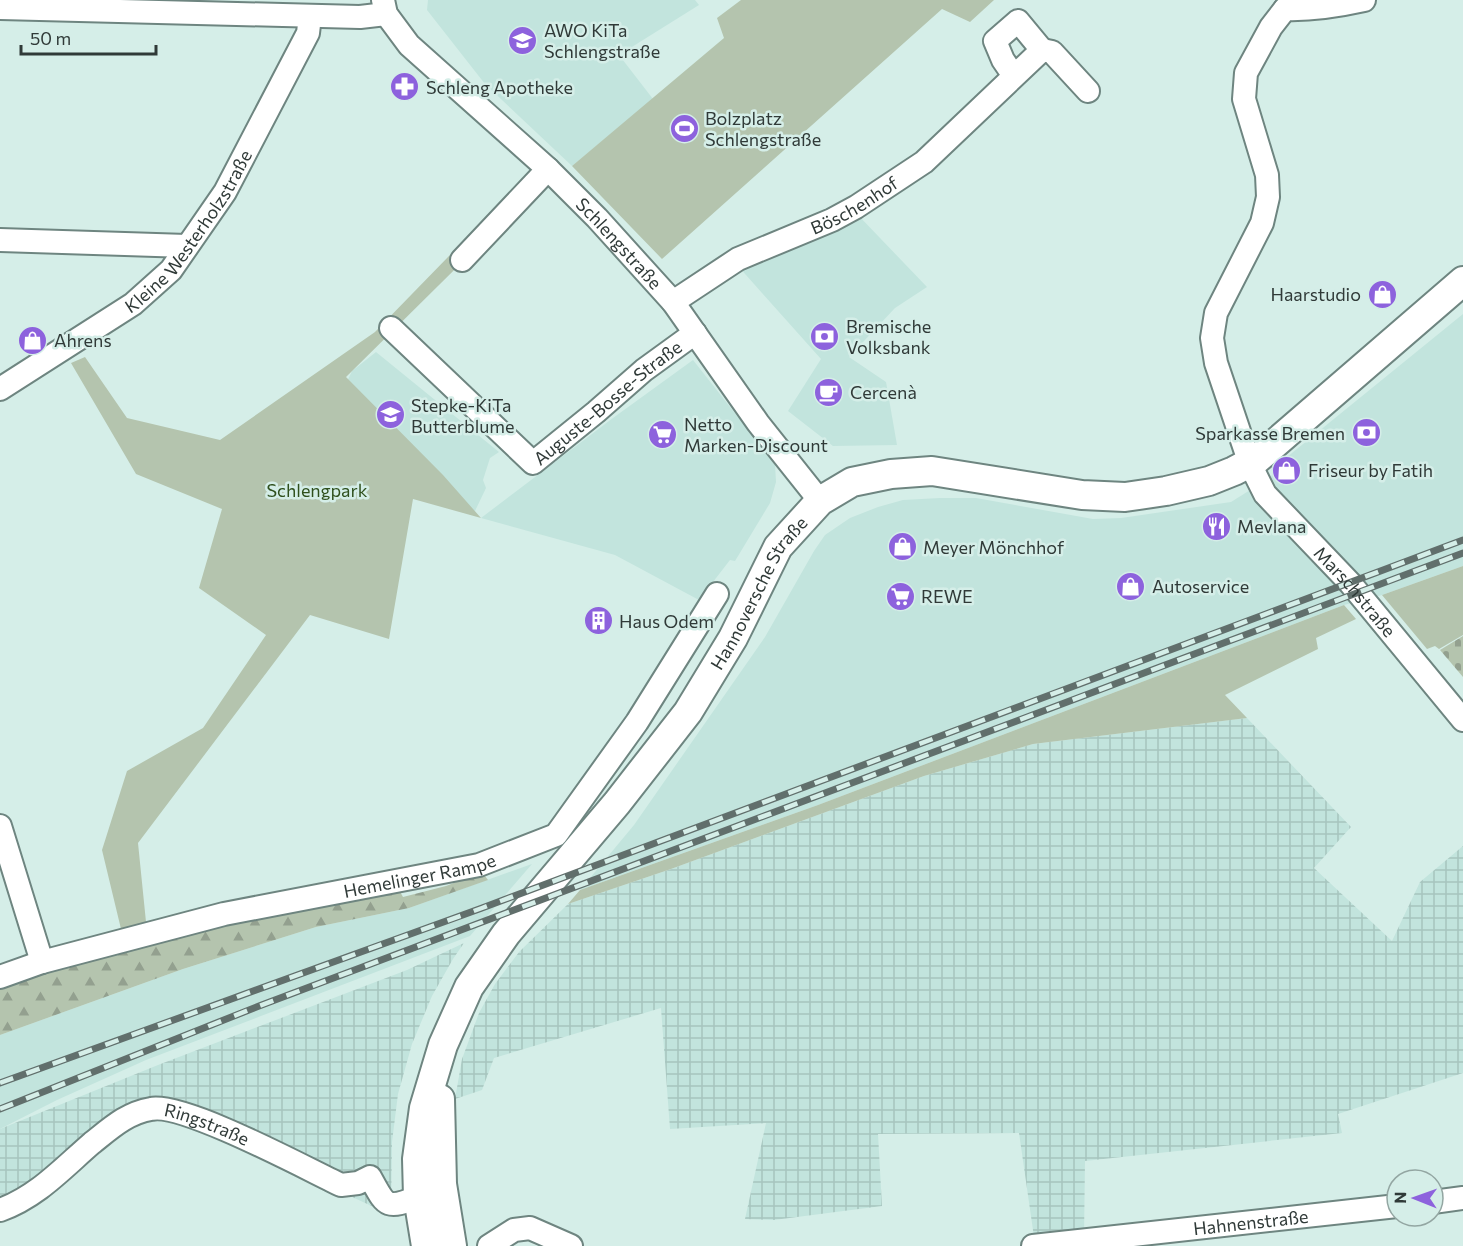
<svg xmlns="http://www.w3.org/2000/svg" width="1463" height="1246" font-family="Commissioner,sans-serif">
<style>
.built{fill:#c2e4dd}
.industrial{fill:url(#industrial-grid)}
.green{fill:#b4c4ae}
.forest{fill:url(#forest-firs)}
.cemetery{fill:url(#cemetery-stones)}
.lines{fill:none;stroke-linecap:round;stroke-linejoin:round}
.minor-casing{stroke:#6e8580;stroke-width:26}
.major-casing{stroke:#6e8580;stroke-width:32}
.minor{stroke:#fff;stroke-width:22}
.major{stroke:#fff;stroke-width:28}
.rail-casing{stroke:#616f6c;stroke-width:7}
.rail{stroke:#d5eee8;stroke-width:4.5;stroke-dasharray:14;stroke-linecap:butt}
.labels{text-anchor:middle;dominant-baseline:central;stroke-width:5;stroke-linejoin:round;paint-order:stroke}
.poi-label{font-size:18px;fill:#303a38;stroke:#d5eee8;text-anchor:start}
.street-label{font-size:18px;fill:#303a38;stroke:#d5eee8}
.park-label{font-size:18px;fill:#2f501d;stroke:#d5eee8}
</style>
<defs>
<pattern id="industrial-grid" width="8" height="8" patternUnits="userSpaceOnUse" patternTransform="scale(1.5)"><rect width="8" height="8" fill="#c2e4dd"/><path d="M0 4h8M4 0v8" fill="none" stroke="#a7c4be"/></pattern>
<pattern id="forest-firs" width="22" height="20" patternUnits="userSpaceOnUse" patternTransform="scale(1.5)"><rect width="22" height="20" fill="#b4c4ae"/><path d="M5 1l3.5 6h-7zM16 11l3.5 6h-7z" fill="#93a08f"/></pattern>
<pattern id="cemetery-stones" width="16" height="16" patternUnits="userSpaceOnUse" patternTransform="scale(1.5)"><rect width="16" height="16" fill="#b4c4ae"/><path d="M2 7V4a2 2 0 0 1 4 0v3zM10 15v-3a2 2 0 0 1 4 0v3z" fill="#93a08f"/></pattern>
</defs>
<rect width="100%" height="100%" fill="#d5eee8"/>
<path class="built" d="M428 0H695L699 5 619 55 653 99 572 166 485 84 427 10Z
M857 214 927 287 895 308 849 357 886 382 897 445 833 446 788 411 821 359 738 266Z
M1463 314V566L1382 595 1344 605 818 805 580 890 634 825 765 637 814 551 825 535 850 518 878 507 903 500 940 498H976L1093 519 1121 518 1231 502 1271 477 1276 466Z
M376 352 499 452 490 458 483 480 486 488 475 511 311 437 341 394 352 371Z
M693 360 775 464 776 482 770 503 735 561 730 560 699 600 615 555 481 518 613 418Z
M532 864 470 936 146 1060 57 1100 0 1129V1035L183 969 316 927 409 908Z"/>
<path class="industrial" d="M1247 718 1351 827 1314 868 1392 941 1420 882 1463 846V1073L1338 1114 1342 1133 1085 1161 1084 1239 1035 1244 1019 1133 878 1134 882 1206 774 1220 745 1219 766 1123 670 1129 661 1008 494 1058 482 1090 455 1099 462 1059 479 1013 495 984 519 952 568 904 671 869 924 776 1033 744Z
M464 943 453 959 432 996 412 1044 398 1094 392 1142 391 1215 210 1131 153 1117 118 1128 0 1203V1129L158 1065 407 970Z"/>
<path class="green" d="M741 0H994L970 22 942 9 662 259 572 166 724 38 717 18Z
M521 182 531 194 346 377 443 475 481 518 413 499 389 639 310 615 138 843 146 922 121 929 102 850 127 771 203 728 266 635 199 588 222 509 136 474 71 363 85 357 127 418 220 440 375 332Z
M1463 566V635L1439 649 1435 646 1427 649 1382 595Z
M1344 605 1356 619 1316 638 1318 649 1225 695 1247 718 1033 744 924 776 671 869 568 904 580 890 818 805Z"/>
<path class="forest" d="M482 872 488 880 409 908 316 927 183 969 0 1035V985L217 923 398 888 403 897 446 886Z"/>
<path class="cemetery" d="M1463 636V677L1440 650Z"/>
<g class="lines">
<defs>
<g id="minor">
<path id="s1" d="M383 0 386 14 409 45 548 169 597 218 673 302 758 423 820 501"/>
<path d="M0 8 360 17 386 14"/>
<path id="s2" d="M1285 9 1271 27 1246 73 1244 99 1267 175 1268 197 1262 223 1216 313 1212 338 1216 363 1250 464 1265 494 1350 583 1463 720"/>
<path d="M1285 9C1312 10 1337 6 1364 0"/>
<path d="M1042 50 1052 52 1088 91"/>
<path d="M0 240 187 246"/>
<path d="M462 260 548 169"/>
<path id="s3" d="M673 302 738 259 832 220 856 207 924 162 1042 50 1018 21 995 41 1003 60 1014 76"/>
<path id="s4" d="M391 328 533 463 596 412 644 370 695 333"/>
<path id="s5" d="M0 389 133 304 171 270 225 192 308 33 310 16"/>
<path d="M0 826 42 962"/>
<path id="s6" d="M0 977 42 962 224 914 479 865 556 835 637 722 717 594"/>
<path d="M1433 1202 1463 1198"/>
<path id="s7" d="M0 1210C37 1197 63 1168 92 1143 111 1128 127 1113 151 1109 183 1102 307 1169 341 1185L358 1183 370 1177C386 1206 385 1210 418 1197"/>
<path d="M489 1246 514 1230 530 1228 571 1246"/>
<path id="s8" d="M1033 1246 1397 1206"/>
</g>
<g id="major">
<path d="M440 1099 442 1184 452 1246"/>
<path id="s9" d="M426 1246 418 1197 417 1159 424 1108 443 1045 469 987 506 934 617 803 688 712 733 638 778 547 820 501 852 482 891 474 932 471 1082 495 1125 497 1166 491 1209 481 1234 471 1257 459 1463 281"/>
</g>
</defs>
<use href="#minor" class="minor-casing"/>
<use href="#major" class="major-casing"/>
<use href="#minor" class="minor"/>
<use href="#major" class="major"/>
<defs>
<path id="rail" d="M0 1083 482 908 1463 540
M0 1109 259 1006 1463 553"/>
</defs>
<use href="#rail" class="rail-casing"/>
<use href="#rail" class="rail"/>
</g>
<defs>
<symbol id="school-disc" viewBox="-11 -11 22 22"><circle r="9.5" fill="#8d62dd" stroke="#d5eee8"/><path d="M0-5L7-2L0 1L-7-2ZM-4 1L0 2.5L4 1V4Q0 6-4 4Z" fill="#fff"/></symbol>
<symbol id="pharmacy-disc" viewBox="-11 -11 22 22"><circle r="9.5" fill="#8d62dd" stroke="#d5eee8"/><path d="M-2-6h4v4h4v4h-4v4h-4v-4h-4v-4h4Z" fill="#fff"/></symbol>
<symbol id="stadium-disc" viewBox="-11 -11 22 22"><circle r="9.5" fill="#8d62dd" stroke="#d5eee8"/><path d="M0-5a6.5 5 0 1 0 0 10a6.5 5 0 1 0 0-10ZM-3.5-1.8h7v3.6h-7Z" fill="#fff"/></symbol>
<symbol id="shop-disc" viewBox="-11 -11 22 22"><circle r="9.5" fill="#8d62dd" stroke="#d5eee8"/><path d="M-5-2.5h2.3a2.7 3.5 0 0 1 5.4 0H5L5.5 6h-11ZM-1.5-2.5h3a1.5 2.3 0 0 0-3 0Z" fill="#fff"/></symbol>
<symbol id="bank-disc" viewBox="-11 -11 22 22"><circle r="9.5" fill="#8d62dd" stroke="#d5eee8"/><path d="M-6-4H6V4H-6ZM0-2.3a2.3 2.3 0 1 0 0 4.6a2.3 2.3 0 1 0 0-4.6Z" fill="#fff"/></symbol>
<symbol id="cafe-disc" viewBox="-11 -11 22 22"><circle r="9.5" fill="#8d62dd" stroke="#d5eee8"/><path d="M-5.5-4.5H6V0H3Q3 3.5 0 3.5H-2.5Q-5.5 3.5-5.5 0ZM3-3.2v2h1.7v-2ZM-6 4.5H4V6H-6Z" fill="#fff"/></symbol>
<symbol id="supermarket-disc" viewBox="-11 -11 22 22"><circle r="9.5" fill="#8d62dd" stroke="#d5eee8"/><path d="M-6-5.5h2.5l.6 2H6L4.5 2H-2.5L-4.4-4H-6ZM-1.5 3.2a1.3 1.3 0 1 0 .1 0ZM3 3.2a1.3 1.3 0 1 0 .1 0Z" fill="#fff"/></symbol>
<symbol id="restaurant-disc" viewBox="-11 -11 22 22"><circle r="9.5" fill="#8d62dd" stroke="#d5eee8"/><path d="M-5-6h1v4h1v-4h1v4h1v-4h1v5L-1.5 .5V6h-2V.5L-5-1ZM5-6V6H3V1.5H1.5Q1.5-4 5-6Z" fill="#fff"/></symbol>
<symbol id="building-disc" viewBox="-11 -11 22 22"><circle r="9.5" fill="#8d62dd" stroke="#d5eee8"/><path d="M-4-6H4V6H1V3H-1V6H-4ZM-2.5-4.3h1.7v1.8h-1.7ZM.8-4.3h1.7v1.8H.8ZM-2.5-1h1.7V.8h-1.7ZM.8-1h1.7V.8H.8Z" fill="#fff"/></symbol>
</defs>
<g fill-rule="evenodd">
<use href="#school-disc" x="506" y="24" width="33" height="33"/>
<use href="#pharmacy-disc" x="388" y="70" width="33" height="33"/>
<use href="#stadium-disc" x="668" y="112" width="33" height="33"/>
<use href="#shop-disc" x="1366" y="278" width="33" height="33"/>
<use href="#bank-disc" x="808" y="320" width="33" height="33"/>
<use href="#shop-disc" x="16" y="324" width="33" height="33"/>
<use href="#cafe-disc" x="812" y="376" width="33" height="33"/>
<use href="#school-disc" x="374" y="398" width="33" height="33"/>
<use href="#bank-disc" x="1350" y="416" width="33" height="33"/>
<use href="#supermarket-disc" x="646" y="418" width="33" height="33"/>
<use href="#shop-disc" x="1270" y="454" width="33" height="33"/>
<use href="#restaurant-disc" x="1200" y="510" width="33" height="33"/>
<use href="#shop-disc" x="886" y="530" width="33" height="33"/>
<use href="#shop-disc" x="1114" y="570" width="33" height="33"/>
<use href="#supermarket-disc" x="884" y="580" width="33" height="33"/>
<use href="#building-disc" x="582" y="604" width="33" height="33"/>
</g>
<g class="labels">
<g class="poi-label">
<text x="544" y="30">AWO KiTa<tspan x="544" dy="21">Schlengstraße</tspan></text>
<text x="426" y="87">Schleng Apotheke</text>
<text x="705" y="118">Bolzplatz<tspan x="705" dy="21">Schlengstraße</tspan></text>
<text x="1361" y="294" text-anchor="end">Haarstudio</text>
<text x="846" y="326">Bremische<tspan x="846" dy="21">Volksbank</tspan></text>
<text x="54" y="340">Ahrens</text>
<text x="850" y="392">Cercenà</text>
<text x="411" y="405">Stepke-KiTa<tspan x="411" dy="21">Butterblume</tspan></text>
<text x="684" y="424">Netto<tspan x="684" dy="21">Marken-Discount</tspan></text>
<text x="1345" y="433" text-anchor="end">Sparkasse Bremen</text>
<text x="1308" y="470">Friseur by Fatih</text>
<text x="1237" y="526">Mevlana</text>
<text x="923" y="547">Meyer Mönchhof</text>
<text x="1152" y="586">Autoservice</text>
<text x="921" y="596">REWE</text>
<text x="619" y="621">Haus Odem</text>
</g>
<g class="street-label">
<text stroke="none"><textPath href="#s3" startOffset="206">Böschenhof</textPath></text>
<text stroke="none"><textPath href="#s5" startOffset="250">Kleine Westerholzstraße</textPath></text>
<text stroke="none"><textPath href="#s1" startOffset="342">Schlengstraße</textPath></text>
<text stroke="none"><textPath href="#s4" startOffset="292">Auguste-Bosse-Straße</textPath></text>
<text stroke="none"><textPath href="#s2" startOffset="654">Marschstraße</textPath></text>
<text stroke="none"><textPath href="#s9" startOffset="759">Hannoversche Straße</textPath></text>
<text stroke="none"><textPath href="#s6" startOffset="432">Hemelinger Rampe</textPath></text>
<text stroke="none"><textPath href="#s7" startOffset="242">Ringstraße</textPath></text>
<text stroke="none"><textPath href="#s8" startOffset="219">Hahnenstraße</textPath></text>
</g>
<g class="park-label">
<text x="317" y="490">Schlengpark</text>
</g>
</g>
<g transform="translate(1415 1198) rotate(271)"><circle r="28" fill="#d5eee8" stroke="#93a6a2" stroke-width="1.5"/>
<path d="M0-4.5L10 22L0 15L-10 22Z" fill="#8d62dd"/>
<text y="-9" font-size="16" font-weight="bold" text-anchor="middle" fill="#303a38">N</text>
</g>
<path d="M21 45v9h135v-9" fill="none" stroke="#303a38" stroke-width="3"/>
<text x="30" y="45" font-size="18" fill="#303a38" stroke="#d5eee8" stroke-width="4.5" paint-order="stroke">50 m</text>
</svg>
